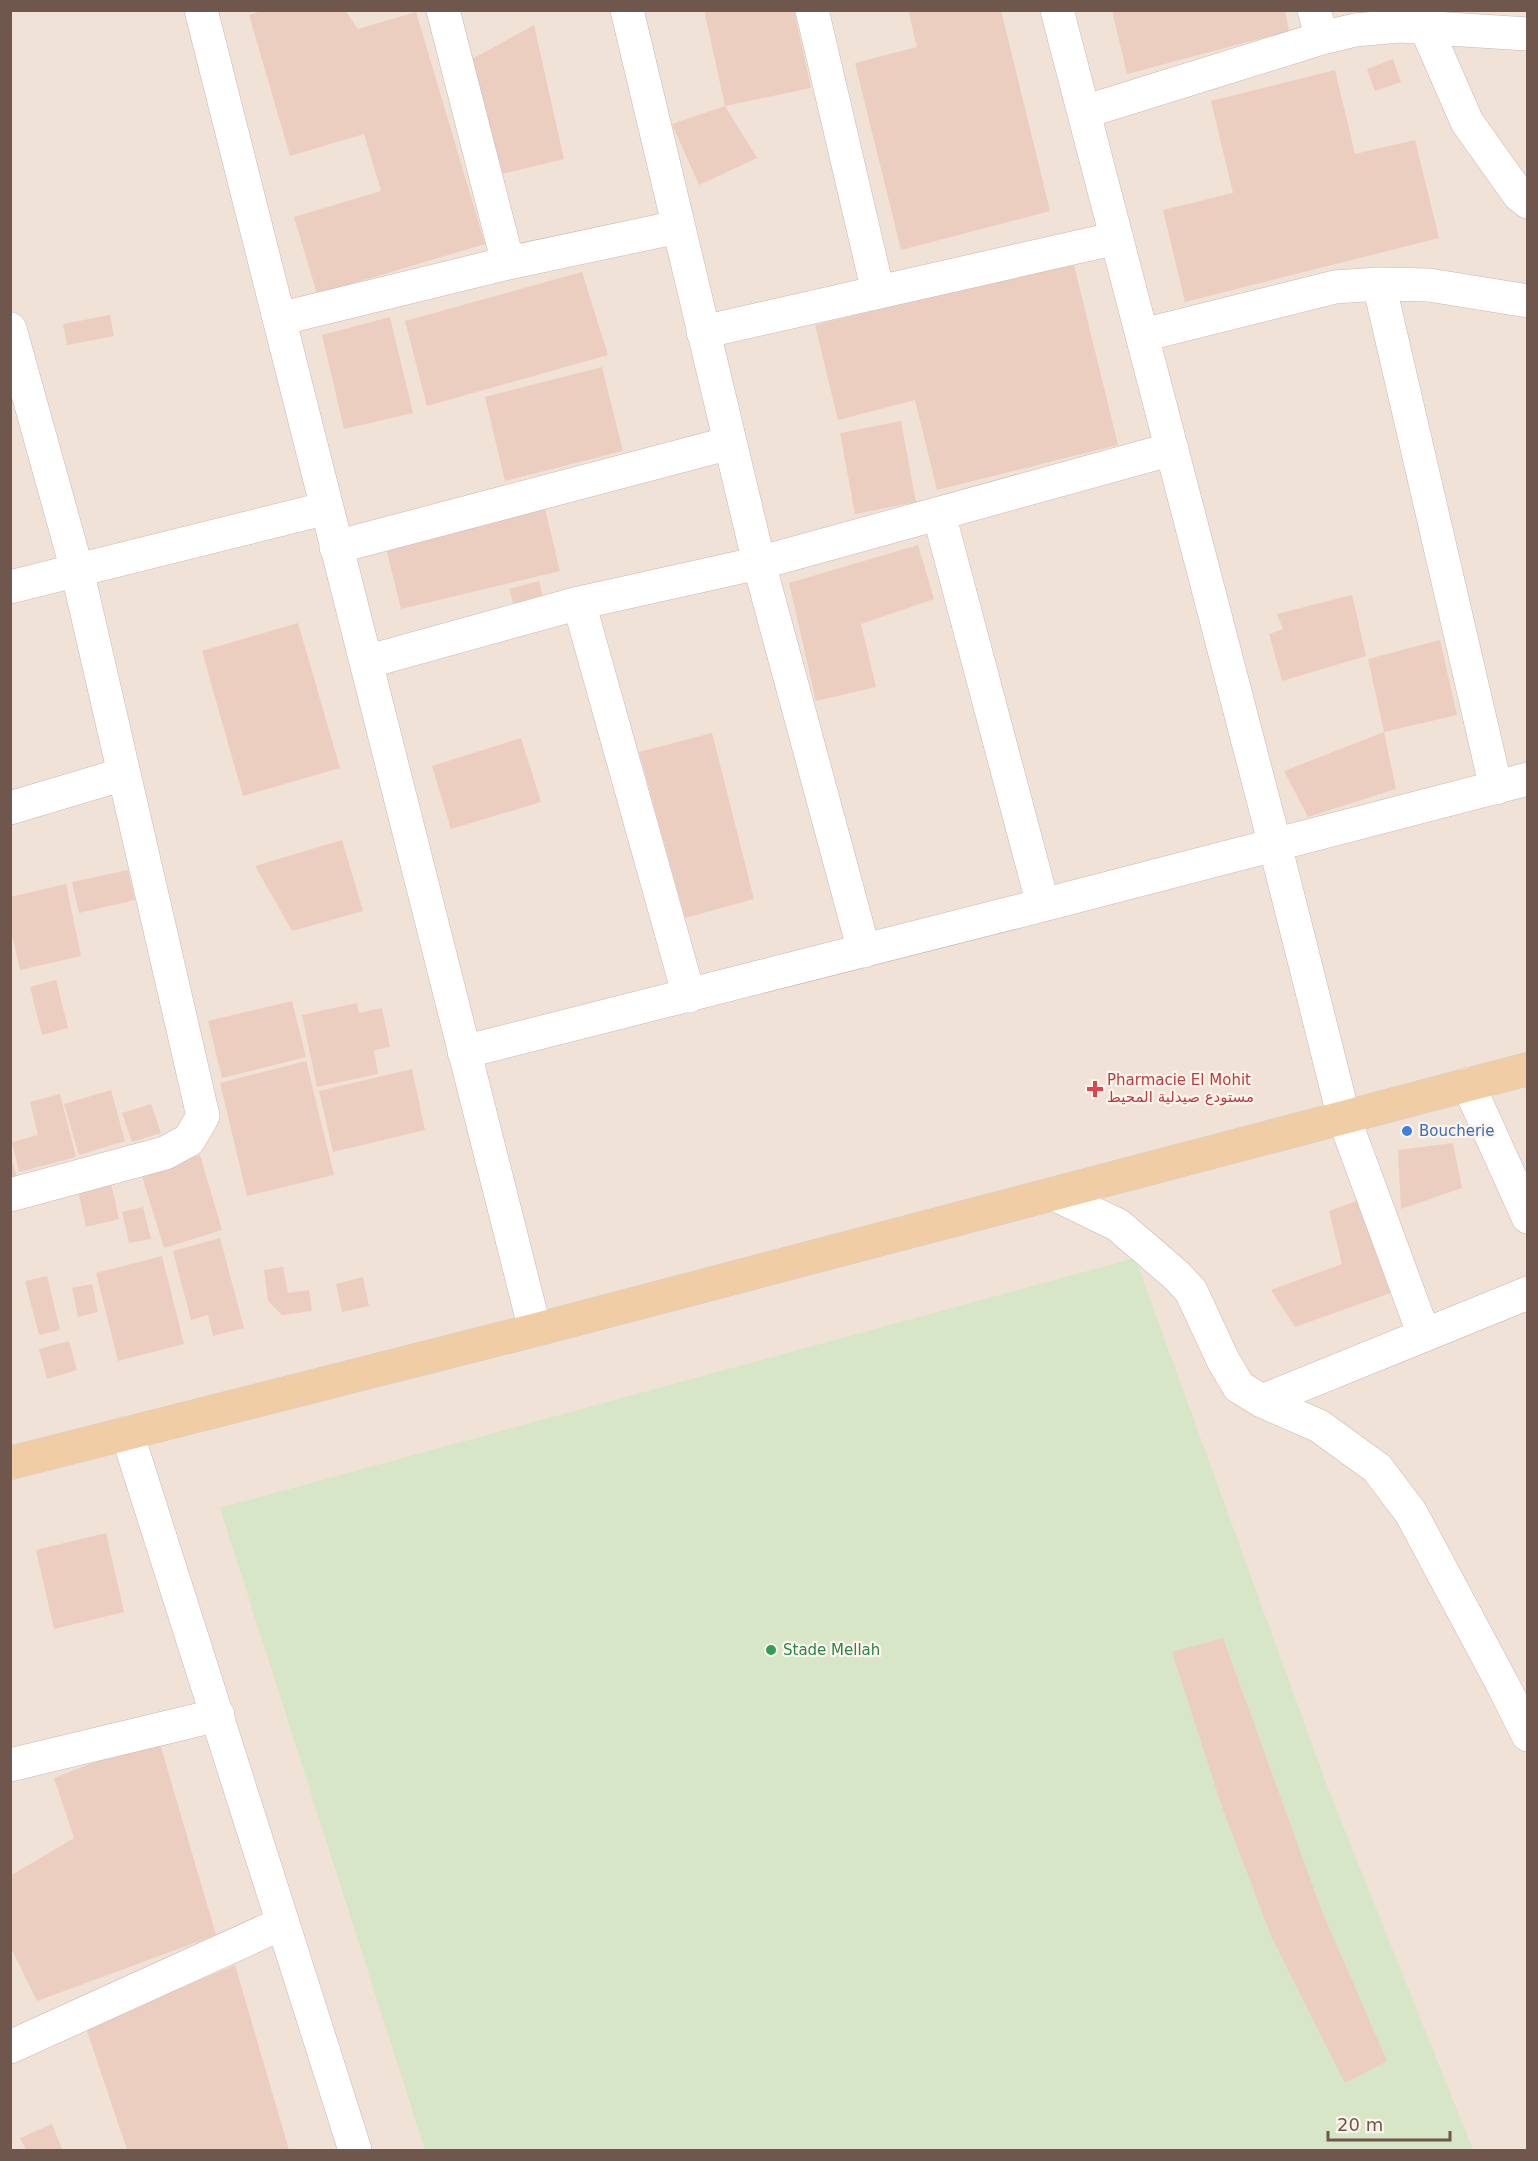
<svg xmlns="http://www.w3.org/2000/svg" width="1538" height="2161" font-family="'DejaVu Sans',Cairo,sans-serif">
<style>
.residential{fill:#f0e2d6}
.green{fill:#d6e6c7}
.building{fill:#eccec1}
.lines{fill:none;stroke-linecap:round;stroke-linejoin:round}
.minor-casing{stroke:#cab8ae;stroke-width:34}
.major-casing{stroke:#d4cdca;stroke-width:34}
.minor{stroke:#fff;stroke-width:33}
.major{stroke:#f1cda6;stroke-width:33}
.health-dot{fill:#e0444e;stroke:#fdf5ec;stroke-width:2}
.shop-dot{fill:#3f7fe0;stroke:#fdf5ec;stroke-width:2}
.leisure-dot{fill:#2e9e5b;stroke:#fdf5ec;stroke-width:2}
.labels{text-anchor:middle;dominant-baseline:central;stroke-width:4.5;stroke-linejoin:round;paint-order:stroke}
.health-label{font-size:15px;fill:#be3a42;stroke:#fdf5ec;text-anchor:start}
.shop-label{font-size:15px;fill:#366cbe;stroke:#fdf5ec;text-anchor:start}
.leisure-label{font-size:15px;fill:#27864d;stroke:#fdf5ec;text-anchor:start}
</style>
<rect width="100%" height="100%" fill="#faf0e7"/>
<path class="residential" d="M11 11H1527V2150H11Z"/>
<path class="green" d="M1135 1258 1329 1791 1473 2150H425L220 1508Z"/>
<path class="building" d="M265 10H345L358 29 416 12 485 244 317 294 294 217 381 191 364 134 290 156 249 15Z
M704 10H794L811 88 725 106Z
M908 10H1001L1050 211 901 250 855 63 917 47Z
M1112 10H1285L1289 31 1127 74Z
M534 25 564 159 498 175 472 59Z
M1393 59 1401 82 1375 91 1367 69Z
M1335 70 1355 154 1415 140 1439 238 1185 302 1163 210 1233 193 1211 101Z
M725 106 757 158 699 185 672 124Z
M1073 261 1118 445 937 490 915 400 838 420 815 325Z
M582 272 608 355 427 406 405 321Z
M110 315 114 336 67 345 63 324Z
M390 317 413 413 344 429 322 335Z
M602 367 623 451 505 481 485 397Z
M901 421 916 502 855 514 840 433Z
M545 509 560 571 401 609 386 548Z
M918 545 934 599 861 624 876 687 816 701 789 583Z
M539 581 545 606 516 613 509 589Z
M1352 595 1366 656 1282 681 1269 634 1283 629 1277 614Z
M298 623 340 768 243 796 202 651Z
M1440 640 1457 715 1384 732 1368 659Z
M1384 732 1396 789 1308 817 1284 771Z
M712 733 754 899 685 918 639 752Z
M521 738 541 802 451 829 432 766Z
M342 840 363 911 292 931 255 866Z
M128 870 135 900 79 913 72 882Z
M66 884 81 956 20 970 10 926V897Z
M56 980 68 1028 42 1035 30 987Z
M292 1001 306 1057 222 1078 208 1021Z
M357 1003 359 1013 382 1008 390 1047 374 1050 378 1074 317 1087 302 1015Z
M306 1061 334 1175 247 1196 220 1083Z
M412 1069 425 1130 333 1152 319 1091Z
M111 1090 125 1141 79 1155 64 1104Z
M60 1094 76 1157 19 1172 12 1142 38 1135 30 1102Z
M151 1104 161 1133 132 1142 122 1113Z
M1453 1143 1462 1188 1401 1209 1398 1150Z
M10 1155 18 1180 10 1182Z
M200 1155 222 1230 164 1248 141 1173Z
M111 1183 119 1219 86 1227 78 1190Z
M1364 1198 1396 1291 1295 1327 1271 1290 1342 1264 1329 1211Z
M143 1207 151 1239 129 1243 122 1212Z
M220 1238 244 1328 213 1336 208 1315 191 1320 173 1251Z
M162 1256 184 1344 118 1361 96 1273Z
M283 1267 288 1293 309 1290 312 1311 282 1315 268 1301 264 1270Z
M47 1276 60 1330 39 1335 25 1281Z
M363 1277 369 1306 342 1312 336 1284Z
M92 1284 98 1312 78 1317 72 1288Z
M69 1341 77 1370 47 1379 39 1349Z
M106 1533 124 1612 54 1629 36 1550Z
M1223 1638 1321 1909 1387 2061 1345 2083 1272 1938 1222 1807 1172 1652Z
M158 1737 216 1935 37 2001 10 1946V1876L74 1838 54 1778Z
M235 1965 289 2150H127L86 2028Z
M52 2124 62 2149 58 2150H26L20 2138Z"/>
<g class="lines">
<defs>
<path id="minor" d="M201 10 535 1330
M443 10 508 263
M627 10 759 563 864 951
M812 10 878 292
M1057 10 1275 845 1344 1118 1424 1335
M1314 10 1322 38
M1426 28 1467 122 1519 195 1528 202
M1084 112 1322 38 1355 30 1400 26 1528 34
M1379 284 1496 788
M279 319 508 263 678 227
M10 329 77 570 203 1116 189 1140 165 1153 10 1195
M703 332 1117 238
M1143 335 1335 287 1379 284 1429 285 1528 301
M939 514 1043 905
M336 547 730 443
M10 587 327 508
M579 603 689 996
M366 662 579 603 759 563 1172 449
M10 808 124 774
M464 1052 1043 905 1528 779
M1468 1084 1528 1217
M1054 1194 1118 1225 1176 1275 1191 1291 1223 1360 1239 1387 1262 1401 1319 1426 1377 1468 1411 1513 1504 1687 1528 1735
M1262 1401 1528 1293
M127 1433 355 2150
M10 1765 218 1715
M10 2047 283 1923"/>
<path id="major" d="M10 1463 535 1330 1528 1069"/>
</defs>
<use href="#minor" class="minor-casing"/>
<use href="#major" class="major-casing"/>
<use href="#minor" class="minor"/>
<use href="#major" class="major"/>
</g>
<path class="health-dot" d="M1092 1080h6v6h6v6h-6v6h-6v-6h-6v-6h6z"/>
<circle class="shop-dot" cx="1407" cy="1131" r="6"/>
<circle class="leisure-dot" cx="771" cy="1650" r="6"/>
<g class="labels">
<g class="health-label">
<text x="1107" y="1080">Pharmacie El Mohit<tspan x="1107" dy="17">مستودع صيدلية المحيط</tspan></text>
</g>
<g class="shop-label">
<text x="1419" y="1131">Boucherie</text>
</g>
<g class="leisure-label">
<text x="783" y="1650">Stade Mellah</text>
</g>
</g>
<rect width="1538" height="2161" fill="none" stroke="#70574e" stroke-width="24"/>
<path d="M1328 2131v9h122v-9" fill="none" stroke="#70574e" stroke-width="3"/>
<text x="1337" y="2131" font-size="18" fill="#70574e" stroke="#fdf5ec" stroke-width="4.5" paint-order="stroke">20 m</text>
</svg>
